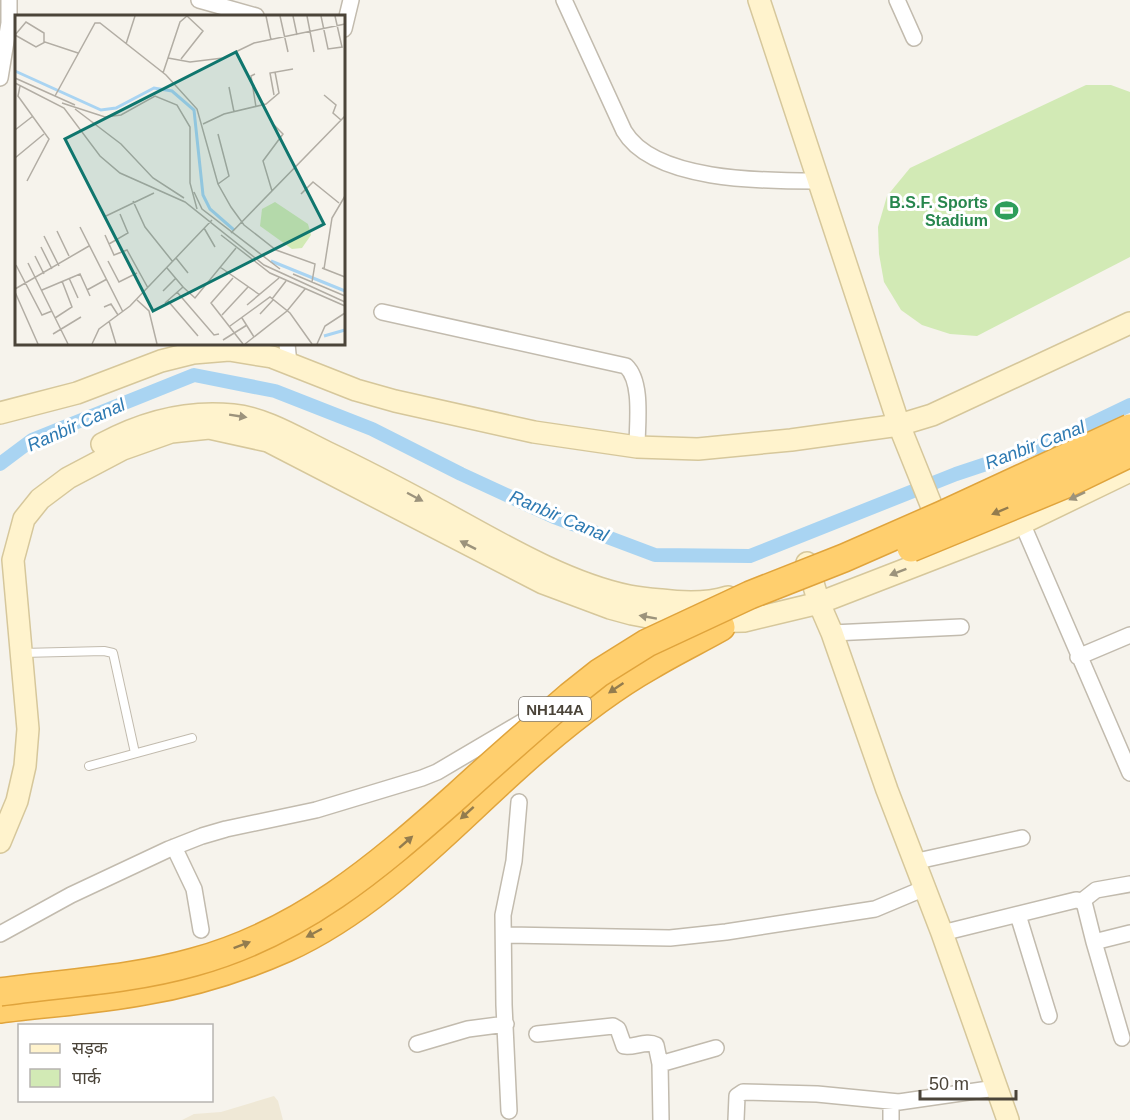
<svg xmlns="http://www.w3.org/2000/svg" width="1130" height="1120" font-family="Helvetica,'Noto Sans Devanagari',sans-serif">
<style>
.education{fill:#efe8d6}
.green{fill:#d2eab5}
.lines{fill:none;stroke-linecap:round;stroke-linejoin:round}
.canal{stroke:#a9d4f2;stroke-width:14}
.lane-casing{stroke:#c2bbae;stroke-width:10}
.street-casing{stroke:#c2bbae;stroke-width:18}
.secondary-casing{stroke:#d6c79b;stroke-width:24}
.highway-casing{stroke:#e0a43c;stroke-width:30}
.lane{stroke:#fff;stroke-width:8}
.street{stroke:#fff;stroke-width:15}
.secondary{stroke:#fff3cd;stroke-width:21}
.highway{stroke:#ffcf6e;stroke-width:27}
.highway-bridge-casing{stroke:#e0a43c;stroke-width:30;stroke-linecap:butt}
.highway-bridge{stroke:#ffcf6e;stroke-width:27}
.oneway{fill:#9c937c}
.oneway2{fill:#937c4e}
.labels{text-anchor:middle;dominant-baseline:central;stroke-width:6;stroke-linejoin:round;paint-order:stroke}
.shield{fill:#fff;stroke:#817c74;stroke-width:1.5}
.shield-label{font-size:15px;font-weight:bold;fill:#4b4439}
.leisure-label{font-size:16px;font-weight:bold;fill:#27864d;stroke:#fff;text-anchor:end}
.water-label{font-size:18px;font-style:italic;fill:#2e7ab2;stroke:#fff}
.inset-river{fill:none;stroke:#a9d4f2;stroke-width:3}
.inset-road{fill:none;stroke:#b2ada4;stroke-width:1.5}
.view{fill:#0f766e;fill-opacity:0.15;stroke:#0f766e;stroke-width:3}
.inset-edge{fill:none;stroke:#4b4439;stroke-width:3}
</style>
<rect width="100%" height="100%" fill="#f6f3ec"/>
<path class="education" d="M274 1096 278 1101 283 1120H182L194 1114 221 1112Z"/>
<path class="green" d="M1086 85H1111L1130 92V257L977 336 950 334 922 325 901 310 884 282 879 254 878 227 887 196 910 168Z"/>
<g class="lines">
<path class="canal" d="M0 464 32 440 194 375 275 391 372 429 461 474 554 517 655 555 750 556 956 474 1055 441 1130 405"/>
<defs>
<path id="lane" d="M22 653 104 651 113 653 135 753
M89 766 192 738"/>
<path id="street" d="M199 0 256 16
M564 0 624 131C654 182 766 181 819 181
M897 0 914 38
M344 29 351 0
M0 78 9 23V0
M382 312 626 366C643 382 637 424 637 447
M287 344 289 364
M1022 523 1130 773
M832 633 961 627
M1078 657 1130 635
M174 847 194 889 201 930
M913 862 1022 838
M1082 901 1096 890 1130 884
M1018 915 1049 1016
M942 933 1076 900 1082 901 1085 906 1094 942 1122 1038
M0 934 71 895 169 849 202 836 226 829 316 810 422 778 437 772 532 716
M504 935 670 938 726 932 875 909 925 888
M1094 942 1130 933
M537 1034 613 1026 618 1029 624 1046C634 1048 646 1040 656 1045L660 1064 661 1120
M417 1044 468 1029 506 1024
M660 1064 716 1048
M509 1111 504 1005 503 915 514 861 519 802
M736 1120 737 1096 743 1092 817 1094 899 1102 996 1088
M891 1120V1102"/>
<path id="secondary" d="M759 0 899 425 932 507
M0 413 77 393 161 361 193 353 229 350 272 357 356 390 395 401 534 432 637 447 698 449 791 440 899 425 932 415 1130 323
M102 444C143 422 186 410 233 415 265 418 297 438 326 452 364 470 402 490 439 510 496 541 565 583 629 596 640 598 650 599 661 600 684 603 706 604 728 597
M807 563 819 603 832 633 887 790 942 933 1008 1120
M0 842 17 801 25 766 28 729 13 560 24 519 40 499 68 478 123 449 171 432 209 428 268 441 543 583 610 608 632 614 653 618 700 622 744 621 819 603 1010 529 1130 471"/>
<path id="highway" d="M0 1009C48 1003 96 1000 144 991 192 983 241 968 286 948 385 903 459 815 540 746 574 717 611 688 650 666 673 652 698 640 721 627"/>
</defs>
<use href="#lane" class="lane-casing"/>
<use href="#street" class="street-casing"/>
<use href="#secondary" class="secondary-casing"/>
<use href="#highway" class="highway-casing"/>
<use href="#lane" class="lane"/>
<use href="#street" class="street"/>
<use href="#secondary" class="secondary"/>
<use href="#highway" class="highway"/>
<defs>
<path id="highway-bridge" d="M911 548 1066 484 1130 453
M0 992C64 983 131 980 194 962 300 933 376 868 457 796 494 762 532 729 570 696L599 673 647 643 750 595 844 558 942 515 1130 428"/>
</defs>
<use href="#highway-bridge" class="highway-bridge-casing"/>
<use href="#highway-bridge" class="highway-bridge"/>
</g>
<defs><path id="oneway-solid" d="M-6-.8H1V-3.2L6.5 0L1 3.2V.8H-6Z" transform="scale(1.5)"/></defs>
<g class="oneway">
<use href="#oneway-solid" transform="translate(238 416) rotate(9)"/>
<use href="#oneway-solid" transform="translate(1077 496) rotate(154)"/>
<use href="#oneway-solid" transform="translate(415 497) rotate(28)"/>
<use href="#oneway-solid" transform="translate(468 545) rotate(-153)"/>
<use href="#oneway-solid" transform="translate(898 572) rotate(159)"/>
<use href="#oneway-solid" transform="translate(648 617) rotate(-170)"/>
</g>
<g class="oneway2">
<use href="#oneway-solid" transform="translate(1000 511) rotate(157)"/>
<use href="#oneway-solid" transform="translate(616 688) rotate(146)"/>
<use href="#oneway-solid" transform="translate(467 813) rotate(138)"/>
<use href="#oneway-solid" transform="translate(406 842) rotate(-41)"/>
<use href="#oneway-solid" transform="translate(314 933) rotate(152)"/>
<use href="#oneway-solid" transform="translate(242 945) rotate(-21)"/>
</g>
<defs>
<symbol id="stadium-bare" viewBox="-9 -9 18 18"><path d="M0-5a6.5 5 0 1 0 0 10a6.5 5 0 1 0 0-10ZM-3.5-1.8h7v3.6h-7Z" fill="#2e9e5b" stroke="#fff" stroke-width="2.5" paint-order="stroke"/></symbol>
</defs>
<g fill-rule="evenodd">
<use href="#stadium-bare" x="990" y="194" width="33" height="33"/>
</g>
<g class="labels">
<rect class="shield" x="519" y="697" width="72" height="24" rx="4.5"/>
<g class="shield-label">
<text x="555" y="709">NH144A</text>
</g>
<g class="leisure-label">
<text x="988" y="202">B.S.F. Sports<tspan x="988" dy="18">Stadium</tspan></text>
</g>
<g class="water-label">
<text transform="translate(76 425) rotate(-24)">Ranbir Canal</text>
<text transform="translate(1035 445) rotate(-21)">Ranbir Canal</text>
<text transform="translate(559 516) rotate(23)">Ranbir Canal</text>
</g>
</g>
<g transform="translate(15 15)">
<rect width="330" height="330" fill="#f6f3ec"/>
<path d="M260 187 293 209 296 220 287 233 277 234 245 211 247 194Z" fill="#d2eab5"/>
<path class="inset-river" d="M0 56 86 95 101 93 139 73 157 76 179 95 188 180 195 194 219 215M256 246 330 276M309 321 330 315"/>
<path class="inset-road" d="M251 1 256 25M265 1 273 37M278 1 282 20M292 1 299 37M306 1 313 34 327 32 320 1M0 20 21 32 30 27 63 38M0 20 11 7 29 18V27M111 29 120 1M153 43 175 47 208 43 239 28 330 9M166 44 188 16 172 1M148 58 165 7 172 1M240 59 236 61 241 92M0 63 60 90M0 68 49 93 85 141 105 158 170 187 249 250 330 287M5 71 3 81 34 124 12 166M214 72 219 97M259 80 255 58 278 54M309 80 321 90 318 98 326 105M40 81 80 8H85L151 60 182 94 203 169 216 192 229 210 261 235 300 249 297 267M47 88 90 102 106 100 140 81 162 90 175 112V168L182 194M60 94 106 129 138 163 169 183M188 109 209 99 251 89 264 78 260 57M0 115 18 101M0 143 29 119M203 169 214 161 203 119M257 176 248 146 268 119 259 110M179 177 187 194 265 254M286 179 298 167 324 188M118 186 130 212 158 247M91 201 139 178M65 212 108 297M189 213 200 232M42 216 54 241M216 218 330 101M90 220 99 240 112 235 133 273M206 220 255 258 330 291M29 221 44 251M94 229 113 218 105 199M26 232 37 254M20 241 29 259M161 243 173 258M93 246 104 267 122 258M13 248 53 329M1 250 27 300 37 296M205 252 245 280M307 253 330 262M309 254 317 203 330 181M278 259 330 281M54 263 63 283M218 263 196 288 228 329M168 272 180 283 221 233M0 274 74 231M27 275 65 259 75 281M72 275 92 264M148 276 161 263M0 277 23 329M162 277 199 320 204 319M257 284 271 266M122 285 134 296 142 329M153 286 183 321M150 288 168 272 152 253M232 290 264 263M89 292 96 289 103 300M245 299 258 285M207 300 233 272M40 303 57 292 47 266M227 303 239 322M94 306 101 329M215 311 255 282 275 298 297 329M38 319 66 302M208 325 232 310M77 329 84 314 115 291 197 205M230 329 272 296 290 274M302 329 310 311 330 298"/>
<path class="view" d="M221 37 309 209 138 296 50 124Z"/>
<rect width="330" height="330" class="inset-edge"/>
</g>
<rect x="18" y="1024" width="195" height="78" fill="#ffffff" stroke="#b7b4b0" stroke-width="1.5"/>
<rect x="30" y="1044" width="30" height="9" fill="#fff3cd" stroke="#b7b4b0" stroke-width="1.5"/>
<text x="72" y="1054" font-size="18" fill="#4b4439">सड़क</text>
<rect x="30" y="1069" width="30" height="18" fill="#d2eab5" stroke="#b7b4b0" stroke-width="1.5"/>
<text x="72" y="1084" font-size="18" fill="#4b4439">पार्क</text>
<path d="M920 1090v9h96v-9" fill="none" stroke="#4b4439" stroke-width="3"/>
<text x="929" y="1090" font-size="18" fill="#4b4439" stroke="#ffffff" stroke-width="4.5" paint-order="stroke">50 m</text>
</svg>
